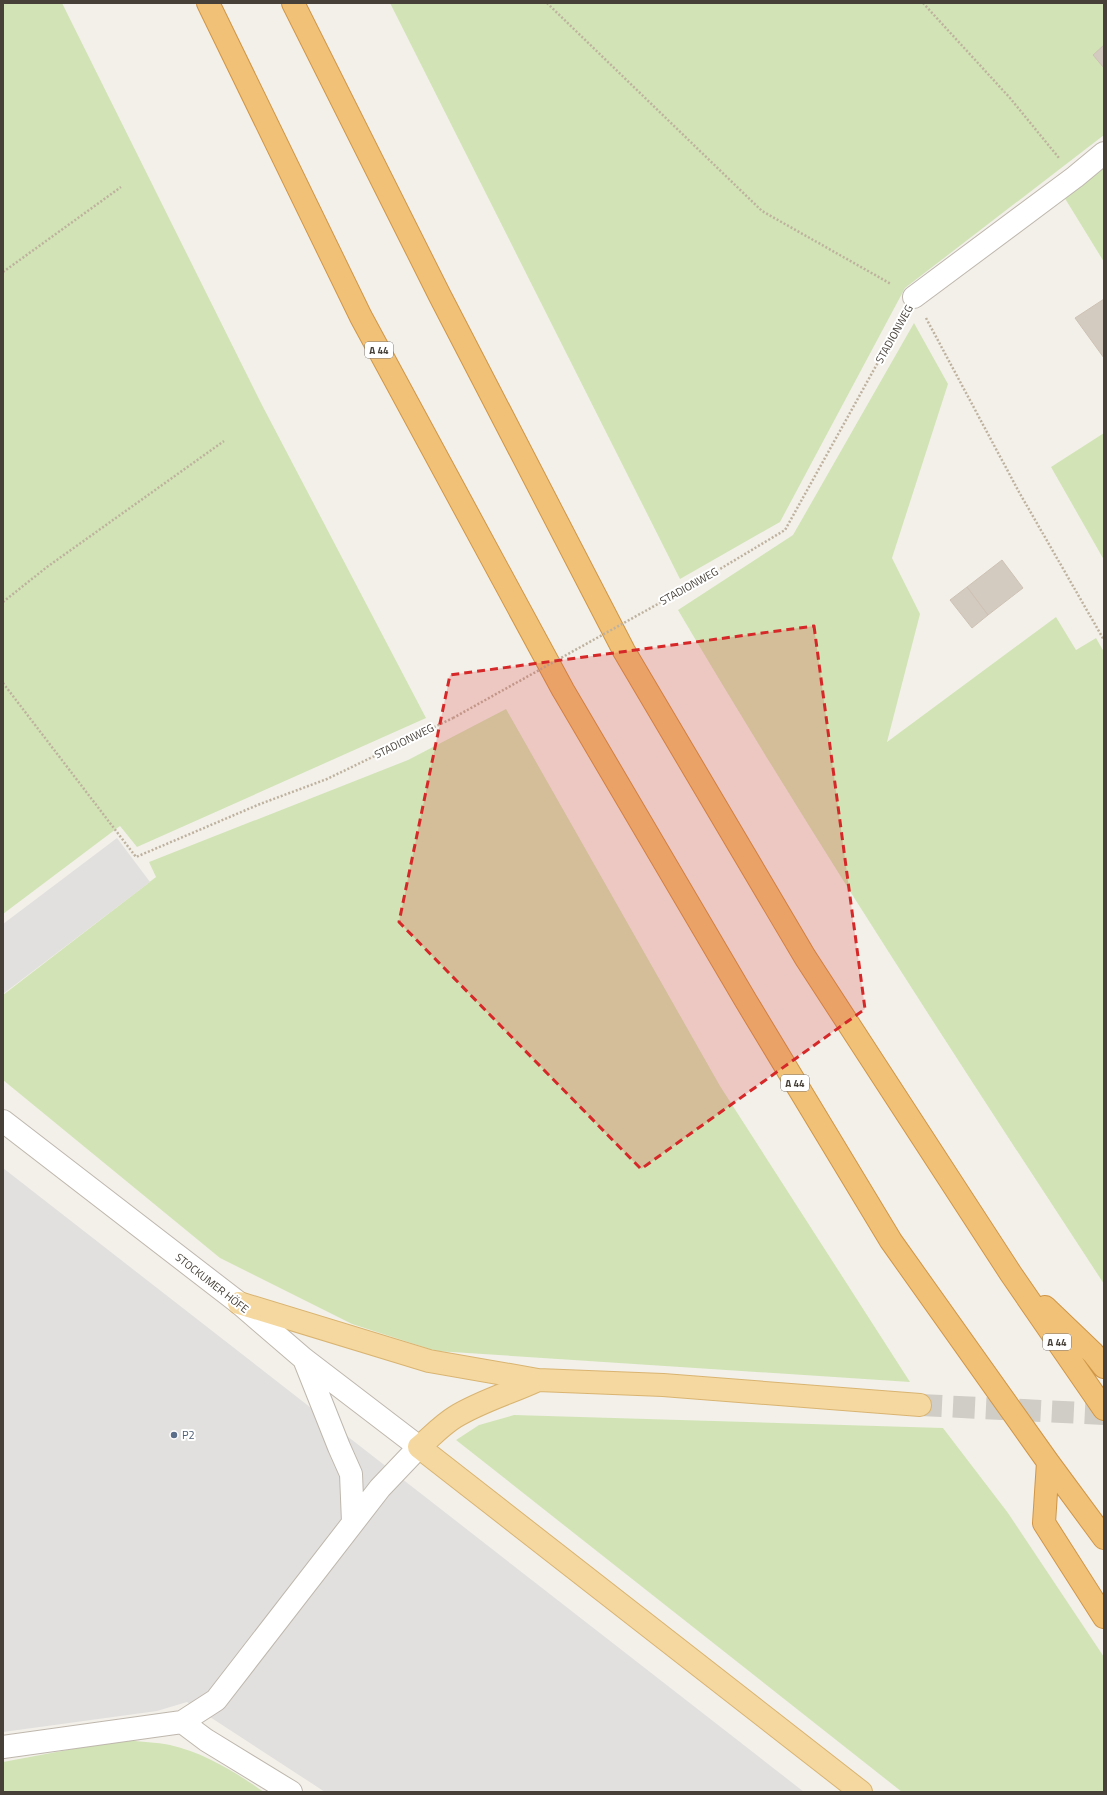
<svg xmlns="http://www.w3.org/2000/svg" width="1107" height="1795" font-family="'Titillium Web',sans-serif">
<style>
.green{fill:#d2e4b6}
.parking{fill:#e2e0de}
.building{fill:#d4cbc0;stroke:#cec2b4}
.lines{fill:none;stroke-linecap:round;stroke-linejoin:round}
.major-tunnel{stroke:#d0cdc6;stroke-width:22;stroke-dasharray:22 11;stroke-linecap:butt}
.minor-casing{stroke:#beb7ad;stroke-width:24}
.major-casing{stroke:#d9b471;stroke-width:24}
.highway-casing{stroke:#d09647;stroke-width:24}
.path{stroke:#beb29f;stroke-width:2.5;stroke-dasharray:2 2;stroke-linecap:butt}
.minor{stroke:#fff;stroke-width:22}
.major{stroke:#f5d8a0;stroke-width:22}
.highway{stroke:#f1c177;stroke-width:22}
.path-bridge{stroke:#beb29f;stroke-width:2.5;stroke-dasharray:2 2;stroke-linecap:butt}
.marked{fill:#d62828;fill-opacity:0.2;stroke:#d62828;stroke-width:3;stroke-dasharray:8 5;stroke-linejoin:round}
.service-dot{fill:#5c6f8a;stroke:#fff;stroke-width:1.5}
.labels{text-anchor:middle;dominant-baseline:central;stroke-width:4;stroke-linejoin:round;paint-order:stroke}
.shield{fill:#fff;stroke:#7e7974;stroke-width:1}
.shield-label{font-size:10px;font-weight:bold;fill:#464038}
.street-label{font-size:11px;fill:#464038;stroke:#fff}
.service-label{font-size:11px;fill:#4e5e75;stroke:#fff;text-anchor:start}
</style>
<rect width="100%" height="100%" fill="#f3f0ea"/>
<path class="green" d="M3 3H62L262 405 426 718 137 847 120 826 3 914Z
M390 3H1104V135L905 288 780 522 680 579Z
M1104 158V262L1061 192Z
M914 323 948 384 892 558 920 614 887 742 1056 617 1076 650 1096 638 1104 652V1284C958 1061 813 839 678 610L793 535Z
M1104 433V560L1051 467Z
M506 709 720 1086 910 1382 436 1351 352 1324 220 1258 3 1080V995L156 877 149 862 408 760Z
M514 1415 943 1428 1008 1513 1104 1657V1792H902L456 1440 479 1425Z
M127 1740C141 1742 156 1742 170 1745 205 1753 235 1772 264 1792H3V1762L99 1744Z"/>
<path class="parking" d="M117 838 150 882 3 994V924Z
M3 1168 804 1792H325L187 1702 157 1711 3 1732Z"/>
<path class="building" d="M1104 45V68L1093 55Z
M1104 299V358L1075 318Z
M1002 560 1023 588 988 615 967 587Z
M967 587 988 615 972 628 950 600Z"/>
<g class="lines">
<path class="major-tunnel" d="M920 1405 1104 1414"/>
<defs>
<path id="minor" d="M914 297 1075 177 1104 153
M3 1121 239 1303 304 1359 419 1447 380 1488 216 1700 182 1722 3 1747
M304 1359 339 1447 351 1474 353 1522
M182 1722 206 1740 291 1792"/>
<path id="major" d="M239 1303 429 1361 538 1380 663 1385 920 1405
M538 1380C510 1393 481 1401 455 1417 442 1425 431 1437 419 1447L861 1792"/>
<path id="highway" d="M208 3 361 317 563 690 746 1001 891 1241 1048 1462 1104 1538
M293 3 440 296 624 651 805 957 1011 1274 1104 1409
M1045 1307 1093 1353 1104 1367
M1048 1462 1044 1523 1104 1617"/>
</defs>
<use href="#minor" class="minor-casing"/>
<use href="#major" class="major-casing"/>
<use href="#highway" class="highway-casing"/>
<path class="path" d="M547 3 762 211 891 284
M923 3 1010 98 1059 158
M3 272 121 187
M926 318 1019 492 1104 640
M710 575 785 530 902 319
M3 602 47 567 224 441
M3 683 136 857 260 804 327 779 453 718"/>
<use href="#minor" class="minor"/>
<use href="#major" class="major"/>
<use href="#highway" class="highway"/>
<path class="path-bridge" d="M453 718 710 575"/>
</g>
<path class="marked" d="M814 626 865 1009 641 1169 399 922 450 675Z"/>
<circle class="service-dot" cx="174" cy="1435" r="4"/>
<g class="labels">
<g class="shield">
<rect x="365" y="342" width="28" height="16" rx="3"/>
<rect x="781" y="1075" width="28" height="16" rx="3"/>
<rect x="1043" y="1334" width="28" height="16" rx="3"/>
</g>
<g class="shield-label">
<text x="379" y="350">A 44</text>
<text x="795" y="1083">A 44</text>
<text x="1057" y="1342">A 44</text>
</g>
<g class="street-label">
<text transform="translate(894 334) rotate(-61)">STADIONWEG</text>
<text transform="translate(689 586) rotate(-29)">STADIONWEG</text>
<text transform="translate(404 741) rotate(-26)">STADIONWEG</text>
<text transform="translate(212 1283) rotate(38)">STOCKUMER HÖFE</text>
</g>
<g class="service-label">
<text x="182" y="1435">P2</text>
</g>
</g>
<rect width="1107" height="1795" fill="none" stroke="#464038" stroke-width="8"/>
</svg>
